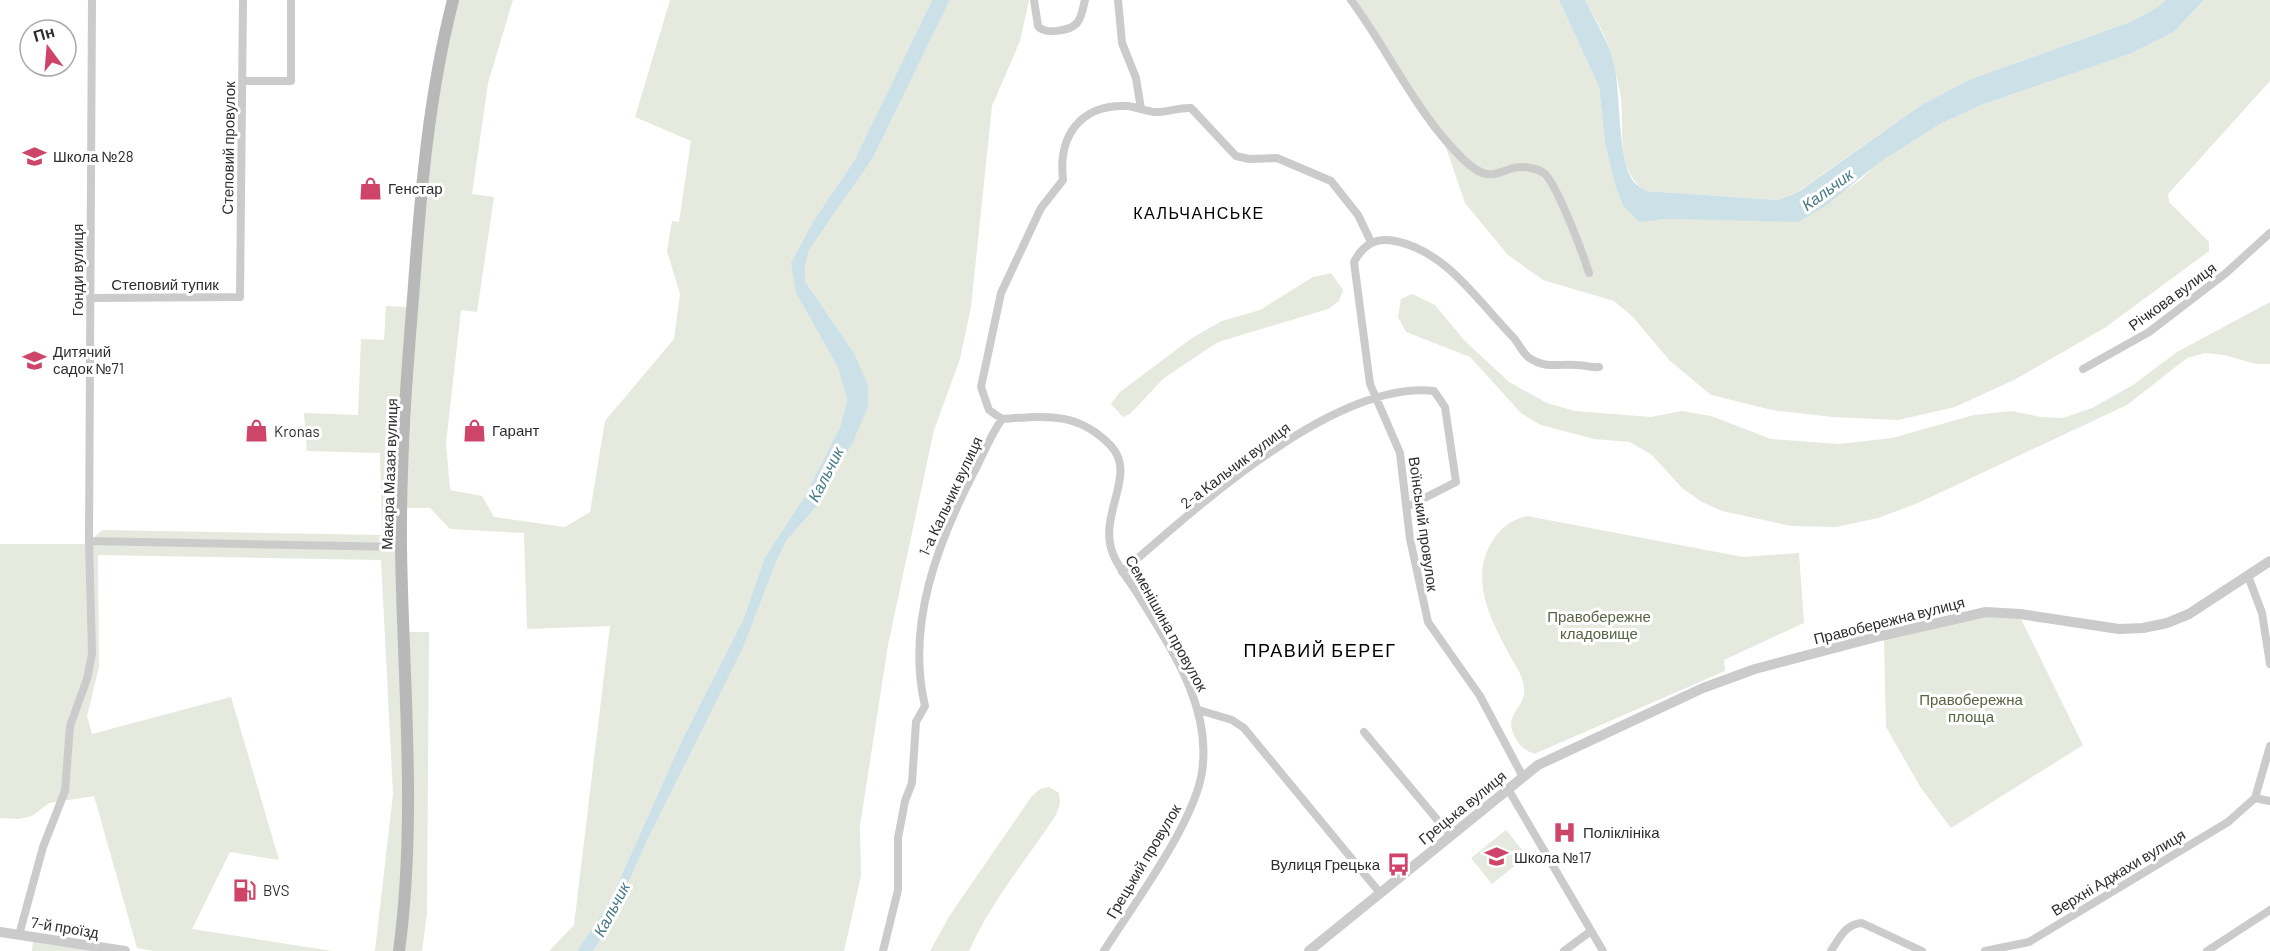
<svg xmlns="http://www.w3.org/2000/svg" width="2270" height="951" font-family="Barlow,sans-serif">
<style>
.green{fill:#e6e9dd}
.water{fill:#cce1e7}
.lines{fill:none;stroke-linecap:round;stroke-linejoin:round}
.minor{stroke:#cbcbcb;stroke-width:8}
.tertiary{stroke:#cbcbcb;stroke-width:10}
.secondary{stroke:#b8b8b8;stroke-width:12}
.labels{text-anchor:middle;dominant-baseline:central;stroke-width:6;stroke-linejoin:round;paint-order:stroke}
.street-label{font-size:15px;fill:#2e2e2e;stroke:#fff}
.poi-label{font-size:15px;fill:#2e2e2e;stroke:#fff;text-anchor:start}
.park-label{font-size:15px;fill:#586441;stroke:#fff}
.water-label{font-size:16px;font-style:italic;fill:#467985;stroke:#fff}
.neighbourhood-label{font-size:16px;letter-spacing:1.5px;fill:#000;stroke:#fff}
.quarter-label{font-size:18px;letter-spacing:1.5px;fill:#000;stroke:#fff}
</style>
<rect width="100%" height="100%" fill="#fff"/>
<path class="green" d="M456 0H513L488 83 472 194 494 197 477 312 461 310 446 443 450 490 482 496 494 517 565 527 590 512 605 421 674 339 680 294 667 251 672 221 679 222 691 141 635 117 670 0H932L854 161 816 217 796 293 838 368 847 400 840 427 805 496 765 557 743 620 682 740 610 901 577 951H549L574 925 610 626 527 629 524 533 450 529 430 508H405L427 159Z
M950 0H1029L1020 41 992 106 971 307 960 359 934 430 888 645 860 826 861 876 844 951H593L607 930 647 841 743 648 777 560 787 540 816 507 852 444 854 353 805 281V266L809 250 873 158Z
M1356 0H1559L1599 87 1605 144 1615 185 1623 206 1640 221 1665 219 1798 221 1859 181 1879 162 1940 124 1984 104 2130 54 2174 32 2204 0H2270V81L2168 194 2169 202 2209 242V251L2106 327 2014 380 1955 407 1898 420 1833 417 1772 410 1711 395 1670 361 1633 317 1614 301 1543 280 1508 255 1465 203 1441 133Z
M1585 0H2165L2158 7 2130 22 1971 79 1921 105 1797 192 1778 200 1646 191C1613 169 1626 125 1620 92 1616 74 1612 53 1605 37 1600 25 1591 13 1585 0Z
M1331 273 1343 290 1339 301 1328 309 1218 342 1164 378 1130 414 1123 417 1111 404 1120 392 1192 338 1222 321 1260 310 1313 277Z
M1412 294 1435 305 1464 340 1509 382 1547 403 1575 411 1651 417 1682 411 1711 416 1771 439 1839 444 1892 438 1974 415 2012 411 2041 417 2063 418 2092 408 2133 385 2177 352 2270 302V364H2256L2224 355 2205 353 2187 358 2127 405 1918 503 1878 518 1836 527 1791 526 1722 511 1702 502 1682 488 1652 455 1630 442 1594 439 1541 425 1522 414 1470 357 1406 332 1398 317 1401 299Z
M386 306 409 307 400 466 406 806 397 951H375L393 794 381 560 98 555 99 667 87 716 92 734 231 697 279 860 230 852 192 929 332 951H154L137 948 94 796 49 803 32 816 19 819 0 818V544H87L102 530 382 535 380 453 307 451 304 413 358 415 361 339 384 340Z
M1527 516 1743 557 1799 553 1804 623 1724 660 1725 671 1534 754C1524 749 1520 747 1515 737 1502 713 1527 709 1524 687 1522 673 1513 662 1507 650 1489 617 1470 577 1492 542 1501 527 1511 520 1527 516Z
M2019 615 2083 745 1951 828 1921 788 1886 727 1884 636 1953 619Z
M407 632H429L427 913 422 951H402Z
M1049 787 1059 793 1060 803 1056 815C1025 862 993 898 969 951H930L950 915 1032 796 1040 789Z
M1506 830 1527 856 1492 884 1471 858Z
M33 942 93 951H32Z"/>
<path class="water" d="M932 0H950L873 158 809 250 805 266V281L854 353 868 385V407L852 444 816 507 787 540 777 560 743 648 647 841 607 930 593 951H577L610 901 682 740 743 620 765 557 805 496 840 427 847 400 838 368 796 293 791 263 816 217 854 161Z
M1559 0H1585C1595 21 1609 41 1614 64 1621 92 1617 164 1635 183 1637 186 1643 188 1646 191L1778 200 1798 192 1921 105 1971 79 2130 22 2158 7 2165 0H2204L2174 32 2130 54 1984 104 1940 124 1880 162 1824 207 1798 222 1665 219 1640 222 1623 206 1615 185 1605 144 1599 87Z"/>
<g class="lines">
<path class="minor" d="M1034 0 1038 26C1044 35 1070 31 1077 23 1082 17 1083 7 1085 0
M1118 0 1122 43 1136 78 1141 109
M1351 0C1390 53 1417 115 1464 160 1496 191 1502 161 1531 168 1535 169 1541 171 1544 173 1557 184 1583 254 1589 273
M242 81H291V0
M90 298 240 297 243 0
M2083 369 2149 332 2226 273 2270 233
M1002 419 989 410 981 387 1001 293 1041 208 1063 180C1058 136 1080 104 1127 106 1137 107 1145 111 1154 112 1167 113 1179 107 1191 108L1236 156 1249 159 1277 158 1331 181 1358 215 1371 242
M1002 419C1045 416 1078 411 1111 446 1138 475 1097 515 1113 554 1119 569 1129 580 1137 593 1170 647 1212 706 1202 772 1194 824 1133 905 1104 951
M89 541 401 547
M1122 572C1195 509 1334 380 1434 391L1445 407 1456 482 1407 507
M2248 576 2262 613 2270 664
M1199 710 1232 720 1244 728 1380 893
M1364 732 1450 835
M1523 777 1480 696 1428 622 1410 539 1400 453 1370 384 1354 262C1363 245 1375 237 1395 241 1446 251 1477 300 1511 335 1518 341 1521 351 1528 357 1546 370 1559 363 1577 365 1585 365 1591 368 1599 367
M1508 789 1603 951
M2255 798 2270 801
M19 935 43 847 65 791 70 726 87 679 92 654 89 541 92 0
M883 951 898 890V838L905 801 912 783 916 722 925 706C906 625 937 544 974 472 983 455 990 436 1002 419
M1564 951 1591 931
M1831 951C1839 939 1845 924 1862 923L1922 951
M1985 951 2029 942 2228 822 2255 798 2270 746
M2207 951 2270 910"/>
<path class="tertiary" d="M0 932 125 951
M1309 951 1538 765 1703 688 1755 669 1880 636 1986 612 2020 614 2119 629 2143 628 2167 623 2189 614 2270 561"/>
<path class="secondary" d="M399 951C417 817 403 682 401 548 400 461 407 372 414 285 421 188 429 94 453 0"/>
</g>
<defs>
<symbol id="school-bare" viewBox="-9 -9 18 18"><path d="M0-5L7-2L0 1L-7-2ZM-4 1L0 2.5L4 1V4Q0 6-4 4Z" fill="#cf456a" stroke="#fff" stroke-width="2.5" paint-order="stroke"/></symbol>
<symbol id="shop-bare" viewBox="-9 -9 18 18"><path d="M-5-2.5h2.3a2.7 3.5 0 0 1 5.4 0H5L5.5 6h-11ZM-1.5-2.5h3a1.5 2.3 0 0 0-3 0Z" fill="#cf456a" stroke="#fff" stroke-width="2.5" paint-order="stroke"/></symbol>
<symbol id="hospital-bare" viewBox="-9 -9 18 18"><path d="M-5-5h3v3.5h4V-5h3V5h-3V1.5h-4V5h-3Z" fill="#cf456a" stroke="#fff" stroke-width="2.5" paint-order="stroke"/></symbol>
<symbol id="bus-bare" viewBox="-9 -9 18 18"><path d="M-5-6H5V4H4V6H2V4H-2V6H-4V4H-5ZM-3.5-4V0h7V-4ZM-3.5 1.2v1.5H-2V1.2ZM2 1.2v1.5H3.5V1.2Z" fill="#cf456a" stroke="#fff" stroke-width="2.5" paint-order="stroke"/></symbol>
<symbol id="fuel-bare" viewBox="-9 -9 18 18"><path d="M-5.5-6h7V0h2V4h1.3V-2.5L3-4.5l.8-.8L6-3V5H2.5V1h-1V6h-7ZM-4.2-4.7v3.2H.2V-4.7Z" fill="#cf456a" stroke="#fff" stroke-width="2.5" paint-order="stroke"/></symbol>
</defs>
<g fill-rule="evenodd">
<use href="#school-bare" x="18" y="140" width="33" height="33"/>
<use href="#shop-bare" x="354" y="172" width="33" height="33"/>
<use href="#school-bare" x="18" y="344" width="33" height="33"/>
<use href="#shop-bare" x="458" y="414" width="33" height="33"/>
<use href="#shop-bare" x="240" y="414" width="33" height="33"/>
<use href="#hospital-bare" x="1548" y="816" width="33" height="33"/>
<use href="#school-bare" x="1480" y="840" width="33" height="33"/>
<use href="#bus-bare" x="1382" y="848" width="33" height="33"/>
<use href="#fuel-bare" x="228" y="874" width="33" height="33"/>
</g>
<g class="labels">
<g class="street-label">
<text transform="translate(228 148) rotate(-89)">Степовий провулок</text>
<text transform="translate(77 270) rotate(-90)">Гонди вулиця</text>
<text x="165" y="284">Степовий тупик</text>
<text transform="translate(2172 296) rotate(-36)">Річкова вулиця</text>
<text transform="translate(1235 465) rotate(-37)">2-а Кальчик вулиця</text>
<text transform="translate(389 474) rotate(-88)">Макара Мазая вулиця</text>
<text transform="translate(950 496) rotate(-65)">1-а Кальчик вулиця</text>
<text transform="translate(1424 524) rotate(82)">Воїнський провулок</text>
<text transform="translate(1889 620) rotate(-14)">Правобережна вулиця</text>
<text transform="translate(1167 623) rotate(61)">Семенішина провулок</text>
<text transform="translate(1462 807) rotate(-39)">Грецька вулиця</text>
<text transform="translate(1143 861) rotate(-59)">Грецький провулок</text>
<text transform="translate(2118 872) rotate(-31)">Верхні Аджахи вулиця</text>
<text transform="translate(65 927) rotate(9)">7-й проїзд</text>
</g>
<g class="poi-label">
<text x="53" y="156">Школа №28</text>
<text x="388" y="188">Генстар</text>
<text x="53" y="351">Дитячий<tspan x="53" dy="17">садок №71</tspan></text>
<text x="492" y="430">Гарант</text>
<text x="274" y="431">Kronas</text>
<text x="1583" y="832">Поліклініка</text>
<text x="1514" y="857">Школа №17</text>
<text x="1380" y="864" text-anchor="end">Вулиця Грецька</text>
<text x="263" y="890">BVS</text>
</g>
<g class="park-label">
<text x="1599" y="616">Правобережне<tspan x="1599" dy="17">кладовище</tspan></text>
<text x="1971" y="699">Правобережна<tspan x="1971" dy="17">площа</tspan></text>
</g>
<g class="water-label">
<text transform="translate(1827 189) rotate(-36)">Кальчик</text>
<text transform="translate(825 474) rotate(-63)">Кальчик</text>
<text transform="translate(611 909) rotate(-62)">Кальчик</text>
</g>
<g class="neighbourhood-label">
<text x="1199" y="212">КАЛЬЧАНСЬКЕ</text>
</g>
<g class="quarter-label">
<text x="1320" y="650">ПРАВИЙ БЕРЕГ</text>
</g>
</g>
<g transform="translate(48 48) rotate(344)"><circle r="28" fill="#ffffff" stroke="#ababab" stroke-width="1.5"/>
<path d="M0-4.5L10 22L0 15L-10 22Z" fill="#cf456a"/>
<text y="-9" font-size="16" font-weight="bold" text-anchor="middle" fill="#2e2e2e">Пн</text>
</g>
</svg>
